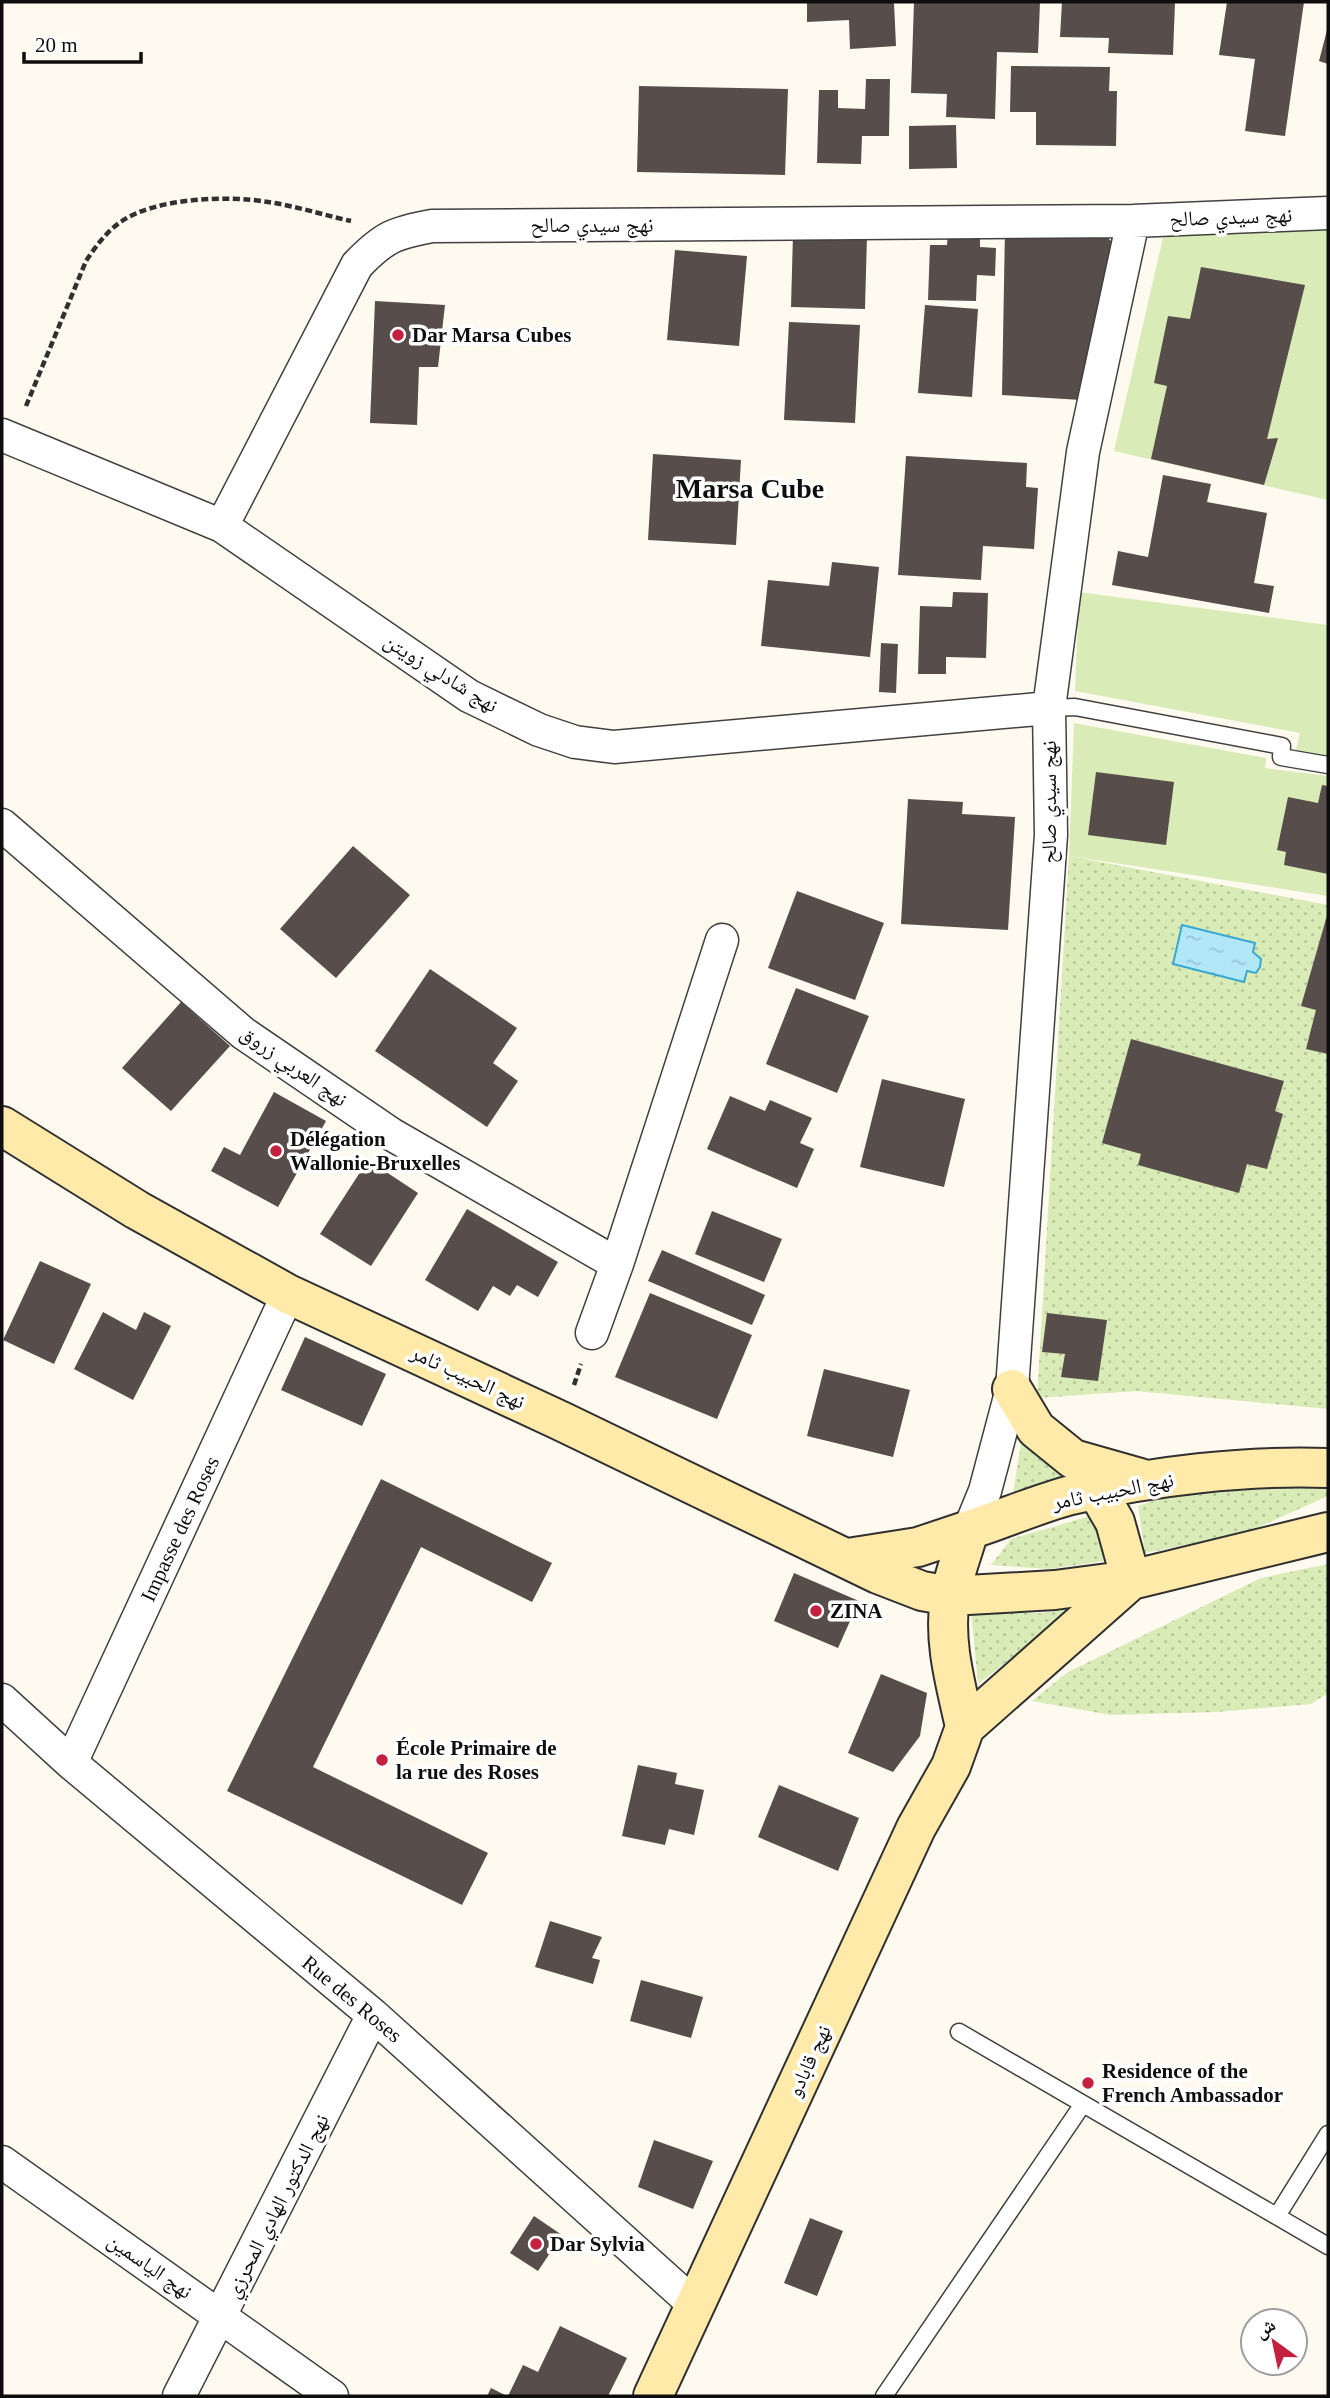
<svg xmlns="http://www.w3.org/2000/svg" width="1330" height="2398" font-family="'Times New Roman','Noto Naskh Arabic',serif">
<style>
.grass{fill:url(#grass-dots)}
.garden{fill:#d9ebb7}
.water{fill:url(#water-ripples);stroke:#37a9d1;stroke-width:2}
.building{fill:#574d4a}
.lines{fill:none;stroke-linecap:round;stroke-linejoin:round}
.lane-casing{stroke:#414141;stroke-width:19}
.street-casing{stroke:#414141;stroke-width:35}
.secondary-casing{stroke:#303030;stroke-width:42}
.path{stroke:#303030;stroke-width:4.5;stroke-dasharray:7 3.5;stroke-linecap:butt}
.lane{stroke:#fff;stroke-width:16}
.street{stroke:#fff;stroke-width:32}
.secondary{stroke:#ffeaaa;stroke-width:38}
.poi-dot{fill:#c3213f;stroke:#fff;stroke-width:2.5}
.labels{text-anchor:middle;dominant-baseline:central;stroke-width:7;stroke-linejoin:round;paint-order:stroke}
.street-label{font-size:21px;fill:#0e0e0e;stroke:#fff}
.poi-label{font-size:21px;font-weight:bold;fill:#0e0e0e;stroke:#fff;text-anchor:start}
.district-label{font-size:28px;font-weight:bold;fill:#0e0e0e;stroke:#fff}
</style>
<defs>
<pattern id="grass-dots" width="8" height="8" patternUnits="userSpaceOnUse" patternTransform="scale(1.75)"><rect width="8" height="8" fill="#d9ebb7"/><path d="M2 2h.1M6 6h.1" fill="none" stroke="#b9c89c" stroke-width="1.8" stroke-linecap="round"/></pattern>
<pattern id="water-ripples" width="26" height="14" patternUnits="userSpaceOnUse" patternTransform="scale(1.75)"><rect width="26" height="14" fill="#b2e7f8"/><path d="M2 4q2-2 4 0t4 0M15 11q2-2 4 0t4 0" fill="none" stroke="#98c5d3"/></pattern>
</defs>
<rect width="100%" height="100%" fill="#fffaef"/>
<path class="grass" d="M1069 856 1328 905V1409L1136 1391 1037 1398Z
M1023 1431 1072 1476 1012 1499Z
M1267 1484 1328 1486V1496L1243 1534 1145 1553 1138 1506 1173 1494Z
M1097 1514 1104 1561 1050 1569 991 1565 1011 1539Z
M1328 1564V1693L1311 1704 1217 1712 1111 1715 1032 1701 1068 1672 1261 1578Z
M1074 1609 978 1684 971 1611 1040 1613Z"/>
<path class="garden" d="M1328 228V500L1114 451 1164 233Z
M1079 592 1328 625V755L1296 750 1300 733 1075 691Z
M1074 723 1266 758 1265 768 1328 776V896L1069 856Z"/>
<path class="water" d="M1182 925 1255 943 1253 952 1261 959 1260 967 1256 973 1247 971 1244 982 1173 964Z"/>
<path class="building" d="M807 2 894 3 896 46 850 49 849 20 807 22Z
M914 2H1040L1038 53 997 52 995 119 946 117 947 94 911 93Z
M1062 2H1175L1173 55 1108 53 1109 38 1060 37Z
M1227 2H1304L1285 136 1245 131 1255 59 1219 55Z
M1327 30H1328V64L1319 61Z
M1011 66 1110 67 1109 91H1117L1116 146 1036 145V112H1010Z
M866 79H890L889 136H862L861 164 817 163 819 90H838V108L865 109Z
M639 86 788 89 785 175 637 172Z
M956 125 957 168 909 169V126Z
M1005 228 1100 230 1115 245 1081 400 1002 395Z
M948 232H980V247L996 248 995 276 977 275 976 301 928 300 930 245H947Z
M793 234 867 236 865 309 791 307Z
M675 250 747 256 739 346 667 340Z
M1201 267 1305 285 1267 439 1278 438 1264 485 1151 459 1167 386 1154 383 1168 316 1190 319Z
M375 301 445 305 438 367H419L417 425 370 423Z
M925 305 978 309 972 397 918 393Z
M789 322 860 325 855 423 784 420Z
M653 454 741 460 736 545 648 540Z
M906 456 1027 463 1026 487 1038 488 1034 549 983 546 981 580 898 575Z
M1163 475 1211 484 1207 502 1267 513 1254 583 1274 586 1269 613 1112 585 1118 551 1148 557Z
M832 562 879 567 870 657 761 646 768 580 829 586Z
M953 592 988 593 986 658 946 657V674H918L920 606 952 607Z
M881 643 898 644 896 693 879 692Z
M1096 772 1174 782 1166 845 1088 835Z
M1322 785 1328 786V874L1284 865 1286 852 1277 850 1288 797 1318 803Z
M908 799 963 802 962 814 1015 817 1008 930 901 924Z
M353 846 410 895 336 978 280 929Z
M797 891 884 923 855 1000 768 968Z
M1328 912V1054L1306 1049 1316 1010 1301 1006Z
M430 969 517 1028 493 1063 518 1081 487 1127 375 1051Z
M796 988 869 1016 837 1093 766 1064Z
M181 1002 230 1046 171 1111 122 1068Z
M1131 1039 1284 1081 1275 1111 1283 1114 1267 1169 1247 1164 1239 1193 1138 1165 1141 1154 1102 1143Z
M882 1079 965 1099 944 1187 860 1167Z
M274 1092 326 1121 278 1207 211 1171 224 1147 240 1155Z
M730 1096 765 1111 770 1100 812 1118 800 1143 814 1149 797 1188 707 1149Z
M368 1160 418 1193 371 1266 320 1234Z
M467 1209 558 1262 538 1297 517 1285 510 1296 493 1286 478 1311 425 1280Z
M712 1211 782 1239 764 1282 695 1254Z
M662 1250 765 1295 752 1325 648 1281Z
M40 1261 91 1284 54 1364 3 1340Z
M650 1293 752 1335 717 1419 615 1377Z
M103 1312 136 1330 144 1312 171 1326 133 1400 74 1369Z
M1047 1313 1107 1320 1098 1381 1061 1377 1065 1354 1042 1352Z
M305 1337 386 1374 362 1426 281 1390Z
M824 1369 910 1390 893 1457 807 1436Z
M381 1479 552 1563 532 1602 421 1547 313 1767 488 1853 462 1905 227 1791Z
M794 1573 859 1601 838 1648 774 1621Z
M881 1674 927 1693 920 1736 893 1772 848 1753Z
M638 1765 677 1773 675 1784 704 1790 694 1835 669 1829 665 1845 622 1836Z
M779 1785 859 1818 838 1871 758 1837Z
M550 1921 602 1937 592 1958 600 1960 593 1984 535 1967Z
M641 1980 703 1997 691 2038 630 2021Z
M654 2140 713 2161 693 2209 638 2187Z
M534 2216 562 2235 538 2271 510 2253Z
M810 2218 843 2231 817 2296 784 2283Z
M560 2326 627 2358 608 2396H508L523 2365 538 2372Z
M491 2388 507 2396H487Z"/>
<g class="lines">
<defs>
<path id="lane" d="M1049 708 1075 707 1282 746 1281 757 1328 765
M959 2032 1328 2246
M1277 2216 1328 2134
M884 2396 1083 2104"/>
<path id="street" d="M2 435 222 526 469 696 539 730 575 742 614 747 1049 708
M222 526 357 265C384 237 394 233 432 226L1133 221 1328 213
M2 825 243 1033 391 1134 617 1264
M592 1333 617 1264 722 940
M969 1530 985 1491 1012 1389 1051 835 1049 708 1083 452 1133 221
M2 1700 71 1763 373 2015 696 2306
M71 1763 288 1294
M2 2162 332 2396
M179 2396 373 2015"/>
<path id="secondary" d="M2 1126 137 1210 288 1294 561 1421 878 1574 922 1591 950 1596 1055 1590 1131 1580 1328 1532
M1012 1389 1036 1429 1073 1459 1140 1478
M848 1558 918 1547 969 1530
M965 1727C956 1685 943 1642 950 1598 953 1576 963 1553 969 1530 1003 1519 1037 1504 1071 1495 1150 1476 1248 1465 1328 1468
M653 2396 916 1828 951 1766 965 1727 1131 1580 1115 1522 1097 1491"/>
</defs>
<use href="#lane" class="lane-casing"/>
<use href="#street" class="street-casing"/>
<use href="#secondary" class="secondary-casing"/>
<path class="path" d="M26 406 86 261C96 246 107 231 122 221 156 198 227 195 268 202 296 206 323 215 351 221
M574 1385 581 1364"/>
<use href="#lane" class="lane"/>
<use href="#street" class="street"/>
<use href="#secondary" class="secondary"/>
</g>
<g class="poi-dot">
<circle cx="398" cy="335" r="7"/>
<circle cx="276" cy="1151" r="7"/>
<circle cx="816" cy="1611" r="7"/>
<circle cx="382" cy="1760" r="7"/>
<circle cx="1088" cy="2083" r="7"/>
<circle cx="536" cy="2244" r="7"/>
</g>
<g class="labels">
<g class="street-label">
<text transform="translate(1231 217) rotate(-2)">نهج سيدي صالح</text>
<text x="592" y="225">نهج سيدي صالح</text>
<text transform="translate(441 673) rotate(32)">نهج شادلي زويتن</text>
<text transform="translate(1049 802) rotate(-90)">نهج سيدي صالح</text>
<text transform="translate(294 1066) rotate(35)">نهج العربي زروق</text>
<text transform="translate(468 1377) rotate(25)">نهج الحبيب ثامر</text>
<text transform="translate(1113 1491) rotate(-11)">نهج الحبيب ثامر</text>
<text transform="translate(180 1529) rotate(-65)">Impasse des Roses</text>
<text transform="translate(352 1999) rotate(40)">Rue des Roses</text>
<text transform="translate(809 2061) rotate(-65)">نهج قابادو</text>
<text transform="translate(277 2206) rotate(-63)">نهج الدكتور الهادي المحرزي</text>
<text transform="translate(150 2266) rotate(35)">نهج الياسمين</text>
</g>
<g class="poi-label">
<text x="412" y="335">Dar Marsa Cubes</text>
<text x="290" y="1139">Délégation<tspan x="290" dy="24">Wallonie-Bruxelles</tspan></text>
<text x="830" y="1611">ZINA</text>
<text x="396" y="1748">École Primaire de<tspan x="396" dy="24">la rue des Roses</tspan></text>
<text x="1102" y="2071">Residence of the<tspan x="1102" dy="24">French Ambassador</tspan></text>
<text x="550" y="2244">Dar Sylvia</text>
</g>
<g class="district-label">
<text x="750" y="488">Marsa Cube</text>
</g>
</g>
<rect width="1330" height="2398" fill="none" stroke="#0e0e0e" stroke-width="7"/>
<g transform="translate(1274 2342) rotate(327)"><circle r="33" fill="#ffffff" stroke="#9f9f9f" stroke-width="2"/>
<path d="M0-5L12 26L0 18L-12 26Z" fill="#c3213f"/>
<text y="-10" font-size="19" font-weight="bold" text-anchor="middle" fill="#0e0e0e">ش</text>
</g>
<path d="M24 52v10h117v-10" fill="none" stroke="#0e0e0e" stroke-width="3.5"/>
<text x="35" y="52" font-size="21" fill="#0e0e0e" stroke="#ffffff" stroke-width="5" paint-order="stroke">20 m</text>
</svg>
